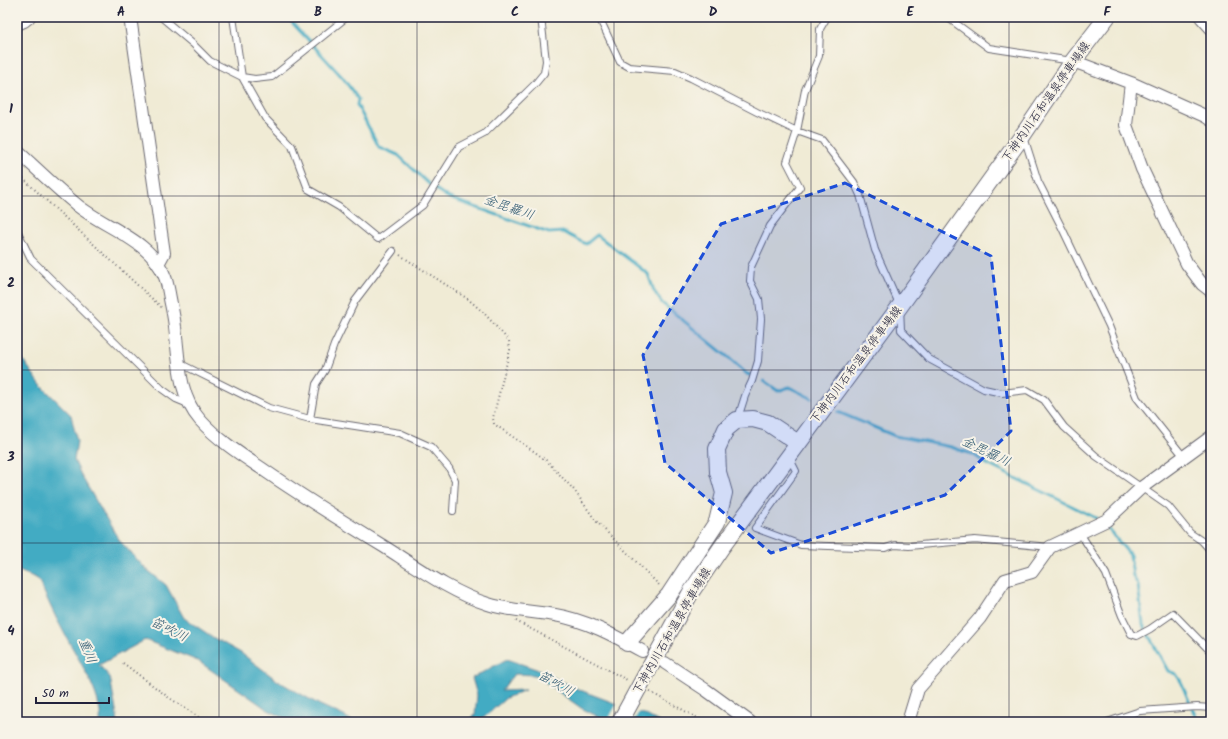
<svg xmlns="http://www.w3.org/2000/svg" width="1228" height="739" font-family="Kalam,'Klee One',sans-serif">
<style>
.water{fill:#43abc3;stroke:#32667f}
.pier{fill:#f0ebd5}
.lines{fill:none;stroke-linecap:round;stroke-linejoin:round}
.stream{stroke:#43abc3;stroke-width:3}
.service-casing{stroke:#6a6871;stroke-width:8}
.minor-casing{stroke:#6a6871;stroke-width:14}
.secondary-casing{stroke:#6a6871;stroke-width:18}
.path{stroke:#6a6871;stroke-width:2;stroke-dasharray:1 3;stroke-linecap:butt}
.service{stroke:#fff;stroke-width:6}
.minor{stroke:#fff;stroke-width:12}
.secondary{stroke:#fff;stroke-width:16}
.marked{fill:#1d4ed8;fill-opacity:0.2;stroke:#1d4ed8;stroke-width:3;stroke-dasharray:8 5;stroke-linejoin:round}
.grid{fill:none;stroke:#22223b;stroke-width:1;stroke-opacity:0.55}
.labels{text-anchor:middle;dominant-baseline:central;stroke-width:4;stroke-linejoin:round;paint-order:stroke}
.street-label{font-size:12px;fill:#22223b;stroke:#f7f3e8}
.water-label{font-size:13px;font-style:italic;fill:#2f5971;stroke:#f7f3e8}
.neatline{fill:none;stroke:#22223b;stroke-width:1.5}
.grid-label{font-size:13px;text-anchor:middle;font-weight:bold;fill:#22223b}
</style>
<rect width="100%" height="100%" fill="#f7f3e8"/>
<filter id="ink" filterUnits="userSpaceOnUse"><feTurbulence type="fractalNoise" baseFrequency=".025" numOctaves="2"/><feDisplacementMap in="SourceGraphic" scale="8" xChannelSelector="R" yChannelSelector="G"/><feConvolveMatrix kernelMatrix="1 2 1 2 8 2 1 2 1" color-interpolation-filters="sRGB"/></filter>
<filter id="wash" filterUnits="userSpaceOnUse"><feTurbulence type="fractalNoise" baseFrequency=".012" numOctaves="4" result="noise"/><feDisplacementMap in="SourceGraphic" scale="16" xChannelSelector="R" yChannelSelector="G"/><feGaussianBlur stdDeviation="0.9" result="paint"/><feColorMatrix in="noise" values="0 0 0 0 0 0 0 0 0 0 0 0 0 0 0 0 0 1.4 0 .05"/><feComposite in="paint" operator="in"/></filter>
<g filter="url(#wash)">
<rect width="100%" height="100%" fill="#f0ebd5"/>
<path class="water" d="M17 351 40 384 71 415 77 441 74 460 82 477 119 540 145 568 166 585 184 618 214 638 241 653 278 681 320 705 344 716 354 722H293L268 710 198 661 145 640 99 665 110 677 118 722H100C104 696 74 653 62 629 53 613 46 596 38 579L17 570Z
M507 659 536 669 580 690 646 715 659 722H611L605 720 581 708 535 675 514 674 501 691 525 690 506 698 479 722H466L475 715 477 695 472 678Z"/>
<path class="pier" d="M618 702 640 710 633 722H607Z"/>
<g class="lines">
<path class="stream" d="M287 17 343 78 358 99 357 105 379 147 398 155 431 186 449 198 549 233 563 232 586 244 597 235 648 274 654 291 662 303 729 358 747 374 750 375
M764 381 778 391 789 387 811 398
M838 412 895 436 951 447 974 455 987 464 1096 518
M1105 525 1130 555 1133 576 1138 585 1143 625 1168 671 1176 674 1180 680 1198 722"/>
</g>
</g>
<g filter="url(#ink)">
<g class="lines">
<defs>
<path id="service" d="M161 17 193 44 210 61 242 77 255 79 272 77 347 17
M233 17 242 77 265 118 292 146 308 189 339 207 378 239 423 205 459 147 484 134 535 84 544 73 546 61 541 17
M599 17 620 62 629 67 675 71 691 78 757 112 797 131 822 140 854 182 860 195 875 250 900 306 901 330 929 359 984 389 1002 393 1027 390 1044 400 1064 427 1096 456 1168 506 1190 533 1202 541 1211 551
M947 17 989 48 1072 61
M1024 137 1038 181 1062 228 1109 326 1137 398 1184 457
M17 230 31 259 162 389 176 399 188 404
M179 363 269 408 310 419 400 433 431 447 449 468 455 480 453 511
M738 418 745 396 752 381 758 361 761 319 759 299 750 281 751 267 770 226 800 187 787 162 797 131 805 90 819 56 820 29 827 17
M310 419 316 384 325 370 334 345 355 301 393 251
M789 457 796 471 755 528 801 545 885 548 895 545 909 546 975 540 1050 547
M1080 533 1106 574 1122 616 1131 634 1137 636 1150 629 1173 613 1211 652
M1107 722 1140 711 1197 707 1211 708"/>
<path id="minor" d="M130 17 164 253 158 264
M1201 17 1211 28
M17 24 24 21 29 17
M1073 61 1131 83 1126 125 1142 169 1187 264 1202 284 1211 291
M1131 83 1205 116 1211 120
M17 151C37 169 56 188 77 205 105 228 151 240 165 277 167 282 168 288 169 293 171 305 174 316 175 327 179 359 178 395 200 420 217 439 240 454 261 468 301 496 342 521 383 546 415 566 452 593 488 604 510 611 533 611 555 615 586 620 615 636 642 651
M665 663 706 690 750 722
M908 722 918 689 980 618 1005 580 1032 572 1050 547 1107 520 1141 488 1211 437"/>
<path id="secondary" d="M627 643 669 595 717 522 724 493 718 472 717 449 726 429 737 420 753 419 768 423 798 443
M620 722 691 592 721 548 900 306 1023 135 1073 61 1107 17"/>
</defs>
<use href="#service" class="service-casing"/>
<use href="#minor" class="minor-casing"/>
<use href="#secondary" class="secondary-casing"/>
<path class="path" d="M17 173 161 307
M400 255 468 299 484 313 509 341 510 350 493 418 494 424 535 452 547 461 574 490 596 521 661 587
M516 621 629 681
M123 663 168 697 206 722
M650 692 705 722"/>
<use href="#service" class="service"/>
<use href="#minor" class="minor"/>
<use href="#secondary" class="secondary"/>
</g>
</g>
<path class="marked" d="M845 183 991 256 1011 431 945 495 771 553 665 463 643 355 721 224Z"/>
<path class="grid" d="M219 17V722M417 17V722M614 17V722M811 17V722M1009 17V722M17 196H1211M17 370H1211M17 543H1211"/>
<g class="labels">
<g class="street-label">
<text transform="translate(1046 102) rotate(-55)">下神内川石和温泉停車場線</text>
<text transform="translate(856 365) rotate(-53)">下神内川石和温泉停車場線</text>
<text transform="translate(672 631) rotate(-60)">下神内川石和温泉停車場線</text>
</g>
<g class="water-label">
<text transform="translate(509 208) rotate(19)">金毘羅川</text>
<text transform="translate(986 452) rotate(26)">金毘羅川</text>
<text transform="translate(169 630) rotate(26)">笛吹川</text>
<text transform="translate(87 651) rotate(68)">重川</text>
<text transform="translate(556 684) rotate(29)">笛吹川</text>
</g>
</g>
<rect width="1228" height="739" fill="none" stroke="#f7f3e8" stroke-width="44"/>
<path d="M36 697v6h73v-6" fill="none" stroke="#22223b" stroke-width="2"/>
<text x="42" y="697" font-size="12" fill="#22223b" stroke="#f7f3e8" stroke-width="3" paint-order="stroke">50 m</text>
<rect x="22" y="22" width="1184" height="695" class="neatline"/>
<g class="grid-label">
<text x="121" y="16">A</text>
<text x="318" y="16">B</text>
<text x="515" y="16">C</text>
<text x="713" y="16">D</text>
<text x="910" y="16">E</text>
<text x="1107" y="16">F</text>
<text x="11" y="113">1</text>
<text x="11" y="287">2</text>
<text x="11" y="461">3</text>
<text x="11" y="635">4</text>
</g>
</svg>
